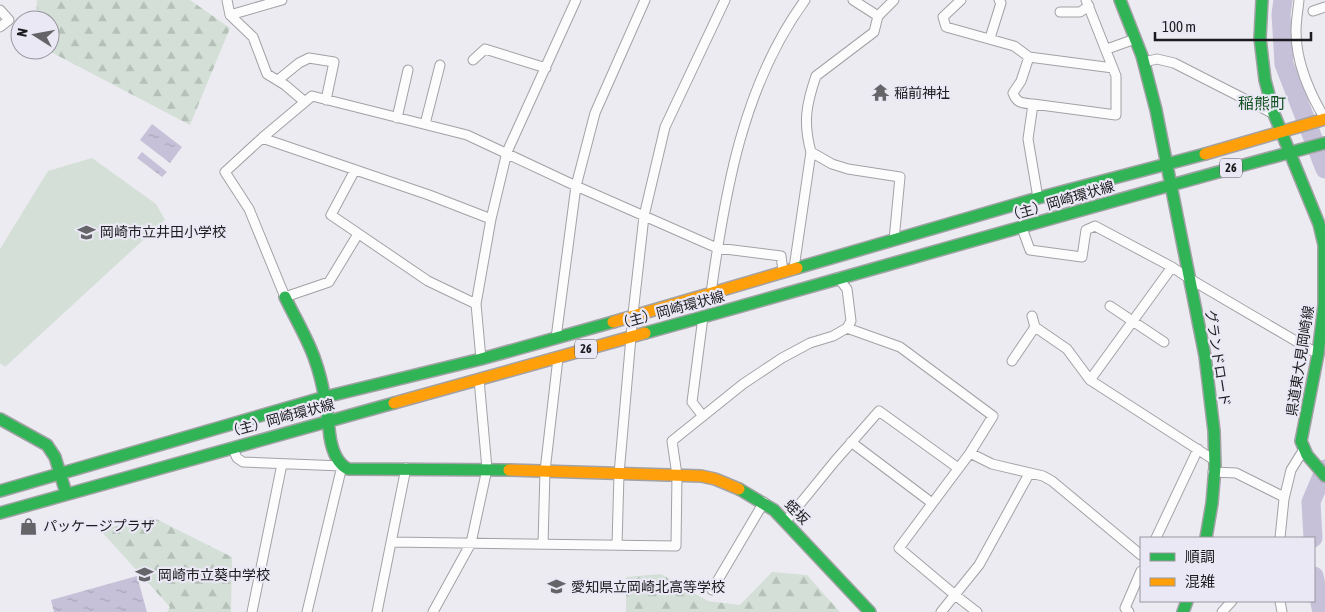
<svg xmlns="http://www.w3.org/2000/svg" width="1325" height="612" font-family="'Asap Condensed','Noto Sans JP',sans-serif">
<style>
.forest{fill:url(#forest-firs)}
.pitch{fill:#d4e0d7}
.water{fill:url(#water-ripples)}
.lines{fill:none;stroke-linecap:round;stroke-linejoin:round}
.river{stroke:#c6c1d8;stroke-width:19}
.street-casing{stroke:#a2a2a6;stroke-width:11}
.fast-casing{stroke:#a2a2a6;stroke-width:14}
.slow-casing{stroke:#a2a2a6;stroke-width:14}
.street{stroke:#fcfcfd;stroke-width:9}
.fast{stroke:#30b455;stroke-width:11}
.slow{stroke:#ff9f0a;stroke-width:11}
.labels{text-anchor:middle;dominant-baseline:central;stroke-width:4.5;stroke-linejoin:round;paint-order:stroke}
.shield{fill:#eae8f4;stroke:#5a585f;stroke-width:1}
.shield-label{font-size:12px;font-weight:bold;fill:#1c1b1f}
.poi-label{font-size:14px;fill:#1c1b1f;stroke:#eae8f4;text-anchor:start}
.street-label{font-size:14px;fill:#1c1b1f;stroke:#eae8f4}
.quarter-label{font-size:16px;fill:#145222;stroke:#eae8f4}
</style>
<defs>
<pattern id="forest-firs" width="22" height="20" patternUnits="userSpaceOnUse" patternTransform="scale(1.25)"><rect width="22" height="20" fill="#d4e0d7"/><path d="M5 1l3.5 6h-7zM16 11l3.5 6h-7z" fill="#b5c0b8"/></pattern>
<pattern id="water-ripples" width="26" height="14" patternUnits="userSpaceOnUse" patternTransform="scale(1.25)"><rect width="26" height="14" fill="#c6c1d8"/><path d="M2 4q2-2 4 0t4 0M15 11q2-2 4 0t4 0" fill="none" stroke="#aaa5b9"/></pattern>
</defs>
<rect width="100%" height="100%" fill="#ecebf1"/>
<path class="forest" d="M37 0H190L230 28 190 125 47 50H50V20H36Z
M152 517 232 557 231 612H167L170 607 100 530Z
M772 572 807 575 840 612H626V577L661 574 708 601 740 605Z"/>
<path class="pitch" d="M92 158 156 204 165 220 5 367 0 363V249L48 171Z"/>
<path class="water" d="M152 124 182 147 170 163 140 140Z
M142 152 167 172 162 177 137 158Z
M137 576 147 612H54L51 600Z"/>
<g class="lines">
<path class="river" d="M1283 0 1281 14 1284 64 1325 169
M1313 538 1311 502 1325 469
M1314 576 1322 612"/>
<defs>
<path id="street" d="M227 0 230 15 282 0
M961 0 943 17 946 27 1014 46 1029 57 1021 81 1013 93C1017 104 1023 103 1033 104L1028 139 1038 198
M1299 0C1298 10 1296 21 1296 31 1296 63 1309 92 1325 119
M0 10 9 20 0 27
M1313 11 1325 7
M1060 12H1080L1089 6
M230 15 253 37 267 74 285 85 305 102
M878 16 894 0
M990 38 1001 3 999 0
M1107 49 1135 39
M1029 57 1113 68
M473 60 485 49 546 68
M1144 62 1157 59 1174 63 1274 114
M278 80 299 63 309 58 334 62 326 100
M1033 104 1116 115V76L1086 0
M397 118 408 70
M425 124 440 65
M262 138 429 195 491 219
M811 152 832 164 848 169 900 177 894 240
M355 170 331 215 428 281 476 304
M1022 228 1030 250 1082 257 1086 230 1095 226 1172 267 1090 380
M358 234 329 282 285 297 249 209 225 172 262 138 312 96 467 135 576 186 717 248 781 256 783 271
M1172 267 1190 279 1318 354
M794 268 811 152C803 123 806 105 816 76L874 32 878 16 853 0
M711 293C725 191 743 85 805 0
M1110 306 1164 342
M1032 316 1035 327 1067 349 1090 380 1214 460
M847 328 900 347 993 416 970 453 899 548 955 595 977 612
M556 338 576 186 595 113 645 0
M481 359 476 304 491 219 507 152 576 0
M1012 361 1035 327
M702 415 692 402 703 317
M851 442 932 503
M232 447 237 458 243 462 342 466 307 612
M970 453 992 464 1043 476 1052 481 1141 555
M1213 472 1236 473 1284 497
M786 521 835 461 879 411 958 468
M1156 538 1198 449
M1280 538 1284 499 1291 470 1304 449
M392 542 676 546 677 475 672 441 743 384 782 358 810 343 833 336 847 328 851 321 847 289 838 278
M543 544 545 471 558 358
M617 545 619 474 633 314 644 216 665 127 725 0
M712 590 764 502
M1280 601 1282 612
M252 612 282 464
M377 612 406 468
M433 612 471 543 487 469 479 379
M941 612 979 565 1029 474
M1129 612 1125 608 1141 571
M1222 612 1232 601"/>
<path id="fast" d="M1120 0 1142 56 1156 110 1205 356 1214 431 1215 467 1212 503 1206 538
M1262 0 1260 38 1265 80 1274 114 1319 224 1324 245V305L1318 354 1301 441 1307 455 1325 476
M797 268 1038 198 1205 154
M285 297C295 318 308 339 315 360 324 385 327 411 330 437 332 449 336 463 348 469L509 470
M645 333C872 270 1098 204 1325 143
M0 419 47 445 55 457 66 493
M739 489 774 510 870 612
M0 491 325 397 481 359 613 322
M0 513 394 403
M1183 612 1187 601"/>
<path id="slow" d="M1205 154 1325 119
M613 322 797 268
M394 403 645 333
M509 470 701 476 715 479 739 489"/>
</defs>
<use href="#street" class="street-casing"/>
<use href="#fast" class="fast-casing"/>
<use href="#slow" class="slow-casing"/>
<use href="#street" class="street"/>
<use href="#fast" class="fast"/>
<use href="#slow" class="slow"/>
</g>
<defs>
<symbol id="temple-bare" viewBox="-9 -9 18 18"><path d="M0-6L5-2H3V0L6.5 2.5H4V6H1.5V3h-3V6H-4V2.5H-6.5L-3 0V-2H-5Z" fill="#656468" stroke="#eae8f4" stroke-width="2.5" paint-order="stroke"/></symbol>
<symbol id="school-bare" viewBox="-9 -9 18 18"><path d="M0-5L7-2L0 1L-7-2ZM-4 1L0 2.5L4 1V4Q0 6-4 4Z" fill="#656468" stroke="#eae8f4" stroke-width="2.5" paint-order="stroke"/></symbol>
<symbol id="shop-bare" viewBox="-9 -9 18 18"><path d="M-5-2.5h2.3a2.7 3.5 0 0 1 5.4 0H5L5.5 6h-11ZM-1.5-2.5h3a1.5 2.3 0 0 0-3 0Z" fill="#656468" stroke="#eae8f4" stroke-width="2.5" paint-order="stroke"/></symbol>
</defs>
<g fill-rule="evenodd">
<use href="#temple-bare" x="868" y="80" width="25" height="25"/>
<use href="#school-bare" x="74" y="220" width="25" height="25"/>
<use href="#shop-bare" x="16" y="514" width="25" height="25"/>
<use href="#school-bare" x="132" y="562" width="25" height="25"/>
<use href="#school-bare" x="544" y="574" width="25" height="25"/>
</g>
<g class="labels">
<g class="shield">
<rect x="1220" y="158.5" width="22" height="19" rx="4"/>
<rect x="575" y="339.5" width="22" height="19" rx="4"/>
</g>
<g class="shield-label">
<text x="1231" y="168">26</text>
<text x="586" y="349">26</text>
</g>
<g class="poi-label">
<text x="894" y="93">稲前神社</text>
<text x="100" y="232">岡崎市立井田小学校</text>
<text x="43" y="526">パッケージプラザ</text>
<text x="158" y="575">岡崎市立葵中学校</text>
<text x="571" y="587">愛知県立岡崎北高等学校</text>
</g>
<g class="street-label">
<text transform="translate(1060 201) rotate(-16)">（主）岡崎環状線</text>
<text transform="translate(670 310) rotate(-15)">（主）岡崎環状線</text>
<text transform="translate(1218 358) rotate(81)">グランドロード</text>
<text transform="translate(1300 361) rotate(-81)">県道東大見岡崎線</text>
<text transform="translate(280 418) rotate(-15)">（主）岡崎環状線</text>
<text transform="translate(797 512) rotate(45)">蛭坂</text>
</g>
<g class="quarter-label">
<text x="1262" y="103">稲熊町</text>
</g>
</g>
<rect x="1140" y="537" width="175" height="65" fill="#eae8f4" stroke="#98969f"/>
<rect x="1150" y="553" width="25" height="8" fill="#30b455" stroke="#98969f"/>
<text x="1185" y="562" font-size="15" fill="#1c1b1f">順調</text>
<rect x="1150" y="578" width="25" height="8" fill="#ff9f0a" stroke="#98969f"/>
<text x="1185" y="587" font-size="15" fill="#1c1b1f">混雑</text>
<g transform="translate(35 35) rotate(281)"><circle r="24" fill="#eae8f4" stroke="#98969f"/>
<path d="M0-4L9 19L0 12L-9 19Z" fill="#656468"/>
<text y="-8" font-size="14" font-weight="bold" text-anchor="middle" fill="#1c1b1f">N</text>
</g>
<path d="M1155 32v8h156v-8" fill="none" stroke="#1c1b1f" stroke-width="2.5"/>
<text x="1162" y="32" font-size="15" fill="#1c1b1f" stroke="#eae8f4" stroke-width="4" paint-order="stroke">100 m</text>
</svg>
